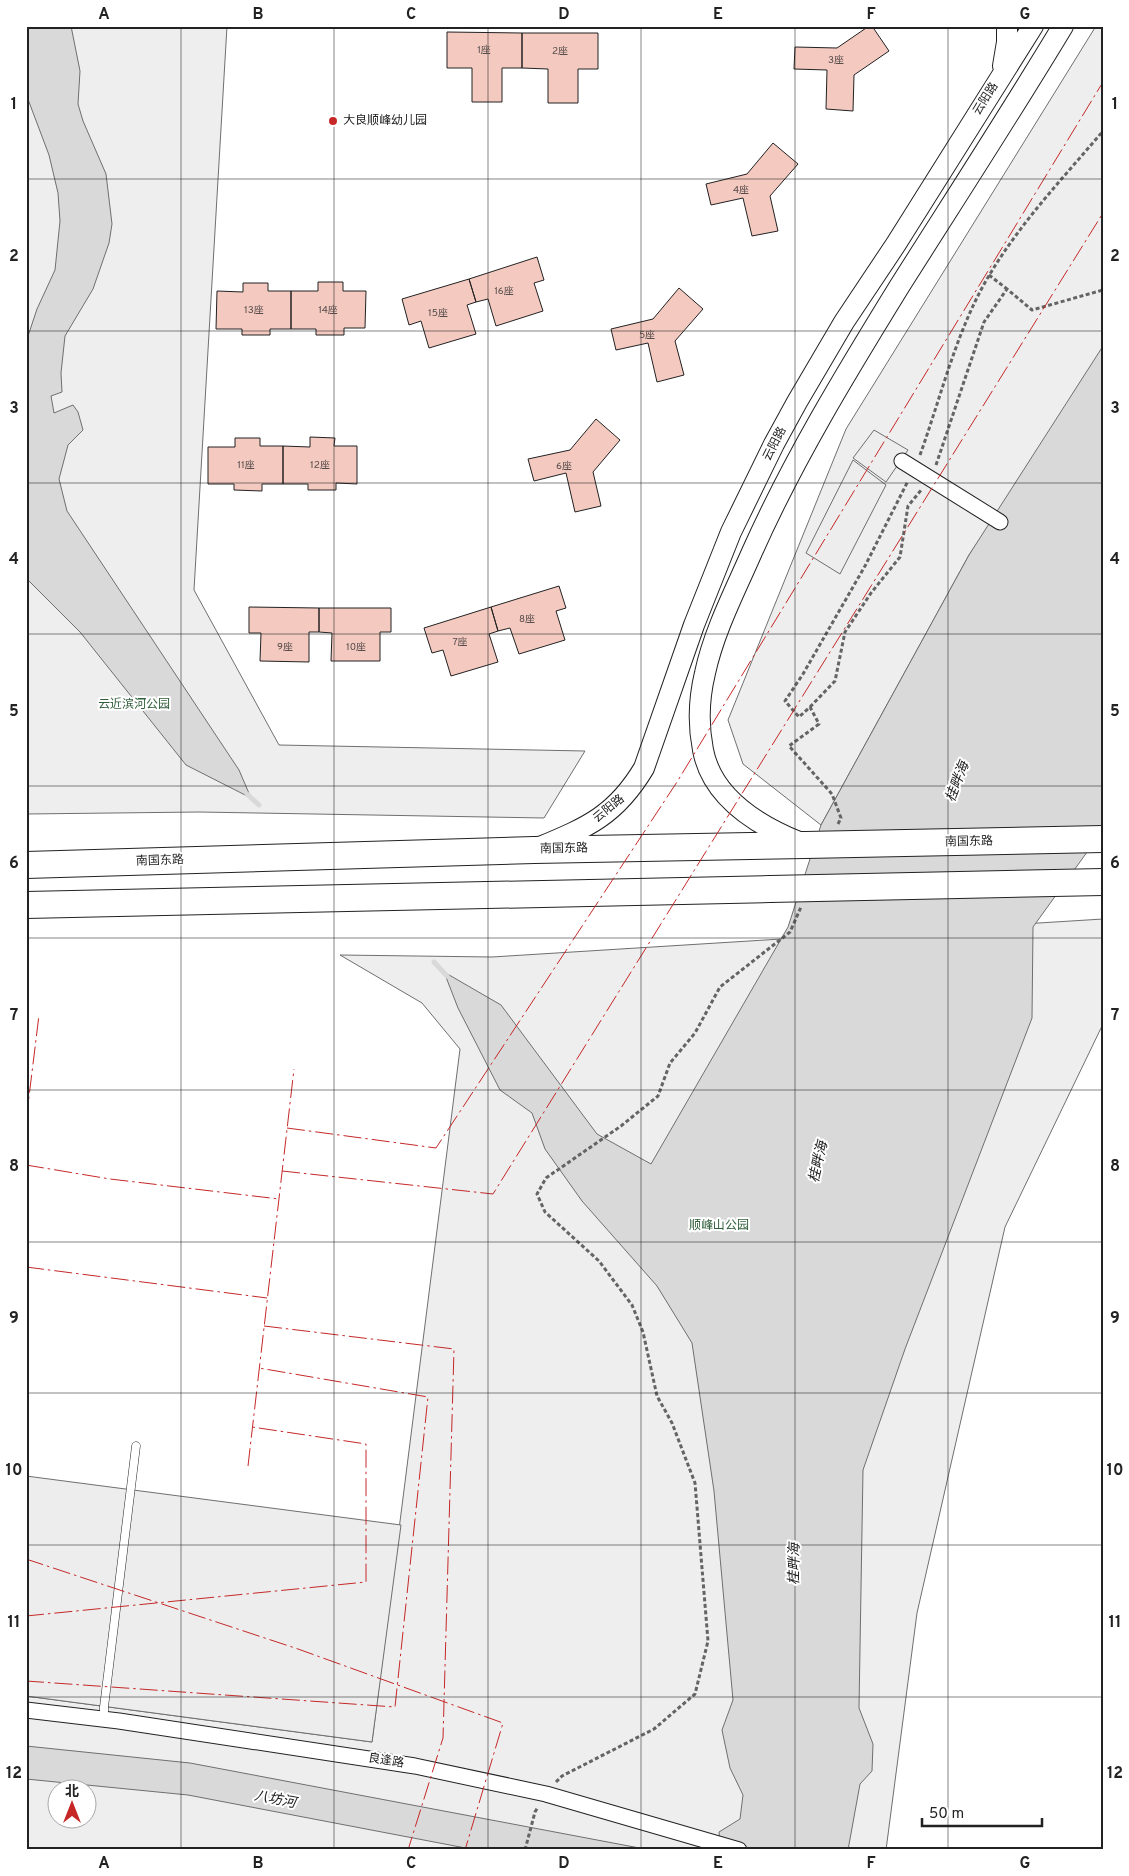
<svg xmlns="http://www.w3.org/2000/svg" width="1129" height="1876" font-family="Overpass,'Noto Sans SC',sans-serif">
<style>
.green{fill:#eee;stroke:#6f6f6f;fill-rule:evenodd}
.parking{fill:#ededed;stroke:#6f6f6f}
.water{fill:#d9d9d9;stroke:#6f6f6f}
.lines{fill:none;stroke-linecap:round;stroke-linejoin:round}
.stream{stroke:#d9d9d9;stroke-width:5}
.building{fill:#f3c9c0;stroke:#222}
.lane-casing{stroke:#222;stroke-width:9}
.street-casing{stroke:#222;stroke-width:17}
.secondary-casing{stroke:#222;stroke-width:22}
.highway-casing{stroke:#222;stroke-width:28}
.path{stroke:#646464;stroke-width:3;stroke-dasharray:4 2.5;stroke-linecap:butt}
.lane{stroke:#fff;stroke-width:8}
.street{stroke:#fff;stroke-width:15}
.secondary{stroke:#fff;stroke-width:20}
.highway{stroke:#fff;stroke-width:26}
.highway-bridge-casing{stroke:#222;stroke-width:28;stroke-linecap:butt}
.highway-bridge{stroke:#fff;stroke-width:26}
.power{stroke:#c62828;stroke-width:1;stroke-dasharray:18 4 2.5 4;stroke-linecap:butt}
.grid{fill:none;stroke:#222;stroke-width:1;stroke-opacity:0.55}
.poi-dot{fill:#c62828;stroke:#fff;stroke-width:2}
.labels{text-anchor:middle;dominant-baseline:central;stroke-width:4;stroke-linejoin:round;paint-order:stroke}
.number-label{font-size:10px;fill:#564c4a}
.street-label{font-size:12px;fill:#222;stroke:#fff}
.poi-label{font-size:12px;fill:#222;stroke:#fff;text-anchor:start}
.park-label{font-size:12px;fill:#2f5e38;stroke:#fff}
.water-label{font-size:14px;font-style:italic;fill:#222;stroke:#fff}
.neatline{fill:none;stroke:#222;stroke-width:2}
.grid-label{font-size:16px;text-anchor:middle;font-weight:bold;fill:#222}
</style>
<rect width="100%" height="100%" fill="#fff"/>
<path class="green" d="M26 26H227L194 590 279 745 585 751 544 818 199 812 26 814Z
M1096 26H1103V358L969 555 821 825 743 764 728 720 846 429Z
M1103 919V1024L1005 1227 917 1613 886 1850H26V1696L372 1742 460 1049 422 1003 340 955 492 957ZM58 1788H88V1818H58Z"/>
<path class="parking" d="M874 430 908 450 886 482 853 458Z
M853 460 886 485 840 574 806 553Z
M26 1476 401 1525 372 1742 26 1696Z"/>
<path class="water" d="M26 26H71L80 71 78 104 83 121 106 174 112 224 109 243 93 289 65 336 61 373 62 392 51 396 54 413 73 405 78 412 83 430 68 445 59 479 67 511 239 770 251 798 186 765 80 632 26 578V342L37 309 55 270 60 221 58 193 49 155 26 94Z
M1103 346V830L1033 927 1032 1018 905 1349 863 1470 859 1708 873 1744 872 1771 860 1784 848 1850H721L719 1832 740 1819 743 1795 730 1768 722 1730 733 1700 714 1491 692 1343 657 1286 582 1201 545 1149 532 1113 500 1090 458 1008 444 972 501 1005 597 1134 651 1164 788 927 821 825 969 555Z
M26 1746 190 1763 650 1850H476L188 1795 26 1779Z"/>
<g class="lines">
<path class="stream" d="M247 794 259 805
M434 962 447 976"/>
</g>
<path class="building" d="M869 26H872L889 51 854 75 853 111 826 109 827 70 794 69 795 47 837 48Z
M447 32 522 33V68H502V102H472V68H447Z
M522 33H598V69H578V103H548V69L522 68Z
M773 143 798 164 770 196 778 231 752 236 743 198 711 205 706 184 747 174Z
M537 257 544 280 534 283 543 311 496 326 488 299 476 302 469 279Z
M469 279 476 302 467 305 476 334 429 348 421 321 409 325 402 299Z
M318 282H343V291H366L365 328H344V335H316V329H291V291H318Z
M243 283H268V291H291V329H270V335H242V329H216L217 291 243 292Z
M679 288 703 309 675 341 684 375 657 382 648 343 616 350 611 329 653 319Z
M596 419 620 440 593 472 601 506 575 512 566 473 534 481 528 459 570 450Z
M310 437 335 438 334 446H357V484L336 483V490H308V484H283V446L310 447Z
M235 438H260V446H283V484H262V491L234 490V484H208V447H235Z
M559 586 566 608 556 611 565 640 519 654 510 628 498 631 491 607Z
M249 607 319 608V632H309V662L260 661 261 633H249Z
M491 607 498 631 489 634 498 662 451 676 443 650 432 653 424 628Z
M319 608H391V632H380V661H331L332 633 319 632Z"/>
<g class="lines">
<defs>
<path id="lane" d="M104 1720V1707L136 1446"/>
<path id="street" d="M902 461 1000 522
M26 1710 119 1721 415 1766 546 1794 739 1850"/>
<path id="secondary" d="M1003 66 1007 42V26
M799 842C757 825 712 798 703 750 698 725 699 698 705 673 714 631 735 591 752 552 793 460 846 373 899 287 954 200 1010 114 1063 26
M540 847C588 827 616 815 644 768L694 625 731 532 774 444 797 402 844 322 896 244 1033 26"/>
<path id="highway" d="M26 865 534 850 805 845
M26 905 770 889"/>
</defs>
<use href="#lane" class="lane-casing"/>
<use href="#street" class="street-casing"/>
<use href="#secondary" class="secondary-casing"/>
<use href="#highway" class="highway-casing"/>
<path class="path" d="M989 275 1007 289
M920 455C941 397 957 328 990 274 1021 222 1064 177 1103 131
M936 465 984 322 1007 289 1032 310 1103 290
M810 707 835 681 845 632 871 593 900 557 908 506 922 489
M838 824 841 818 832 794 789 746 819 724 810 707 799 717 785 701 803 674 865 566 908 481
M556 1782 562 1776 654 1729 695 1694 708 1641 695 1483 672 1423 657 1396 643 1332 632 1305 599 1261 545 1212 537 1194 546 1178 621 1126 658 1096 670 1063 695 1033 720 987 790 932 801 907
M525 1850 535 1812 538 1807"/>
<use href="#lane" class="lane"/>
<use href="#street" class="street"/>
<use href="#secondary" class="secondary"/>
<use href="#highway" class="highway"/>
<defs>
<path id="highway-bridge" d="M805 845 1103 839
M770 889 1103 882"/>
</defs>
<use href="#highway-bridge" class="highway-bridge-casing"/>
<use href="#highway-bridge" class="highway-bridge"/>
<path class="power" d="M26 1121 39 1015
M287 1128 436 1148 677 782 1103 82
M26 1165 110 1179 279 1199
M282 1171 493 1194 1103 213
M26 1267 267 1298
M264 1326 454 1349 443 1738 408 1850
M248 1466 294 1069
M26 1559 298 1649 503 1723 465 1850
M26 1616 366 1582V1444L252 1427
M26 1681 395 1707 428 1397 259 1368"/>
</g>
<path class="grid" d="M181 26V1850M334 26V1850M488 26V1850M641 26V1850M795 26V1850M948 26V1850M26 179H1103M26 331H1103M26 483H1103M26 634H1103M26 786H1103M26 938H1103M26 1090H1103M26 1242H1103M26 1393H1103M26 1545H1103M26 1697H1103"/>
<circle class="poi-dot" cx="333" cy="121" r="5"/>
<g class="labels">
<g class="number-label">
<text x="484" y="50">1座</text>
<text x="560" y="51">2座</text>
<text x="836" y="60">3座</text>
<text x="741" y="190">4座</text>
<text x="504" y="291">16座</text>
<text x="254" y="310">13座</text>
<text x="328" y="310">14座</text>
<text x="438" y="313">15座</text>
<text x="647" y="335">5座</text>
<text x="246" y="465">11座</text>
<text x="320" y="465">12座</text>
<text x="564" y="466">6座</text>
<text x="527" y="619">8座</text>
<text x="460" y="642">7座</text>
<text x="285" y="647">9座</text>
<text x="356" y="647">10座</text>
</g>
<g class="street-label">
<text transform="translate(986 99) rotate(-58)">云阳路</text>
<text transform="translate(775 444) rotate(-63)">云阳路</text>
<text transform="translate(609 809) rotate(-39)">云阳路</text>
<text transform="translate(969 842) rotate(-1)">南国东路</text>
<text transform="translate(564 849) rotate(-1)">南国东路</text>
<text transform="translate(160 861) rotate(-2)">南国东路</text>
<text transform="translate(386 1761) rotate(9)">良逢路</text>
</g>
<g class="poi-label">
<text x="343" y="121">大良顺峰幼儿园</text>
</g>
<g class="park-label">
<text x="134" y="705">云近滨河公园</text>
<text x="719" y="1226">顺峰山公园</text>
</g>
<g class="water-label">
<text transform="translate(958 782) rotate(-69)">桂畔海</text>
<text transform="translate(819 1162) rotate(-77)">桂畔海</text>
<text transform="translate(795 1564) rotate(-89)">桂畔海</text>
<text transform="translate(275 1800) rotate(11)">八坊河</text>
</g>
</g>
<rect width="1129" height="1876" fill="none" stroke="#ffffff" stroke-width="55"/>
<g transform="translate(72 1804)"><circle r="24" fill="#ffffff" stroke="#a7a7a7"/>
<path d="M0-4L9 19L0 12L-9 19Z" fill="#c62828"/>
<text y="-8" font-size="14" font-weight="bold" text-anchor="middle" fill="#222222">北</text>
</g>
<path d="M922 1818v8h120v-8" fill="none" stroke="#222222" stroke-width="2.5"/>
<text x="929" y="1818" font-size="15" fill="#222222" stroke="#ffffff" stroke-width="4" paint-order="stroke">50 m</text>
<rect x="28" y="28" width="1074" height="1820" class="neatline"/>
<g class="grid-label">
<text x="104" y="19">A</text>
<text x="258" y="19">B</text>
<text x="411" y="19">C</text>
<text x="564" y="19">D</text>
<text x="718" y="19">E</text>
<text x="871" y="19">F</text>
<text x="1025" y="19">G</text>
<text x="14" y="109">1</text>
<text x="1115" y="109">1</text>
<text x="14" y="261">2</text>
<text x="1115" y="261">2</text>
<text x="14" y="413">3</text>
<text x="1115" y="413">3</text>
<text x="14" y="564">4</text>
<text x="1115" y="564">4</text>
<text x="14" y="716">5</text>
<text x="1115" y="716">5</text>
<text x="14" y="868">6</text>
<text x="1115" y="868">6</text>
<text x="14" y="1020">7</text>
<text x="1115" y="1020">7</text>
<text x="14" y="1171">8</text>
<text x="1115" y="1171">8</text>
<text x="14" y="1323">9</text>
<text x="1115" y="1323">9</text>
<text x="14" y="1475">10</text>
<text x="1115" y="1475">10</text>
<text x="14" y="1627">11</text>
<text x="1115" y="1627">11</text>
<text x="14" y="1778">12</text>
<text x="1115" y="1778">12</text>
<text x="104" y="1868">A</text>
<text x="258" y="1868">B</text>
<text x="411" y="1868">C</text>
<text x="564" y="1868">D</text>
<text x="718" y="1868">E</text>
<text x="871" y="1868">F</text>
<text x="1025" y="1868">G</text>
</g>
</svg>
